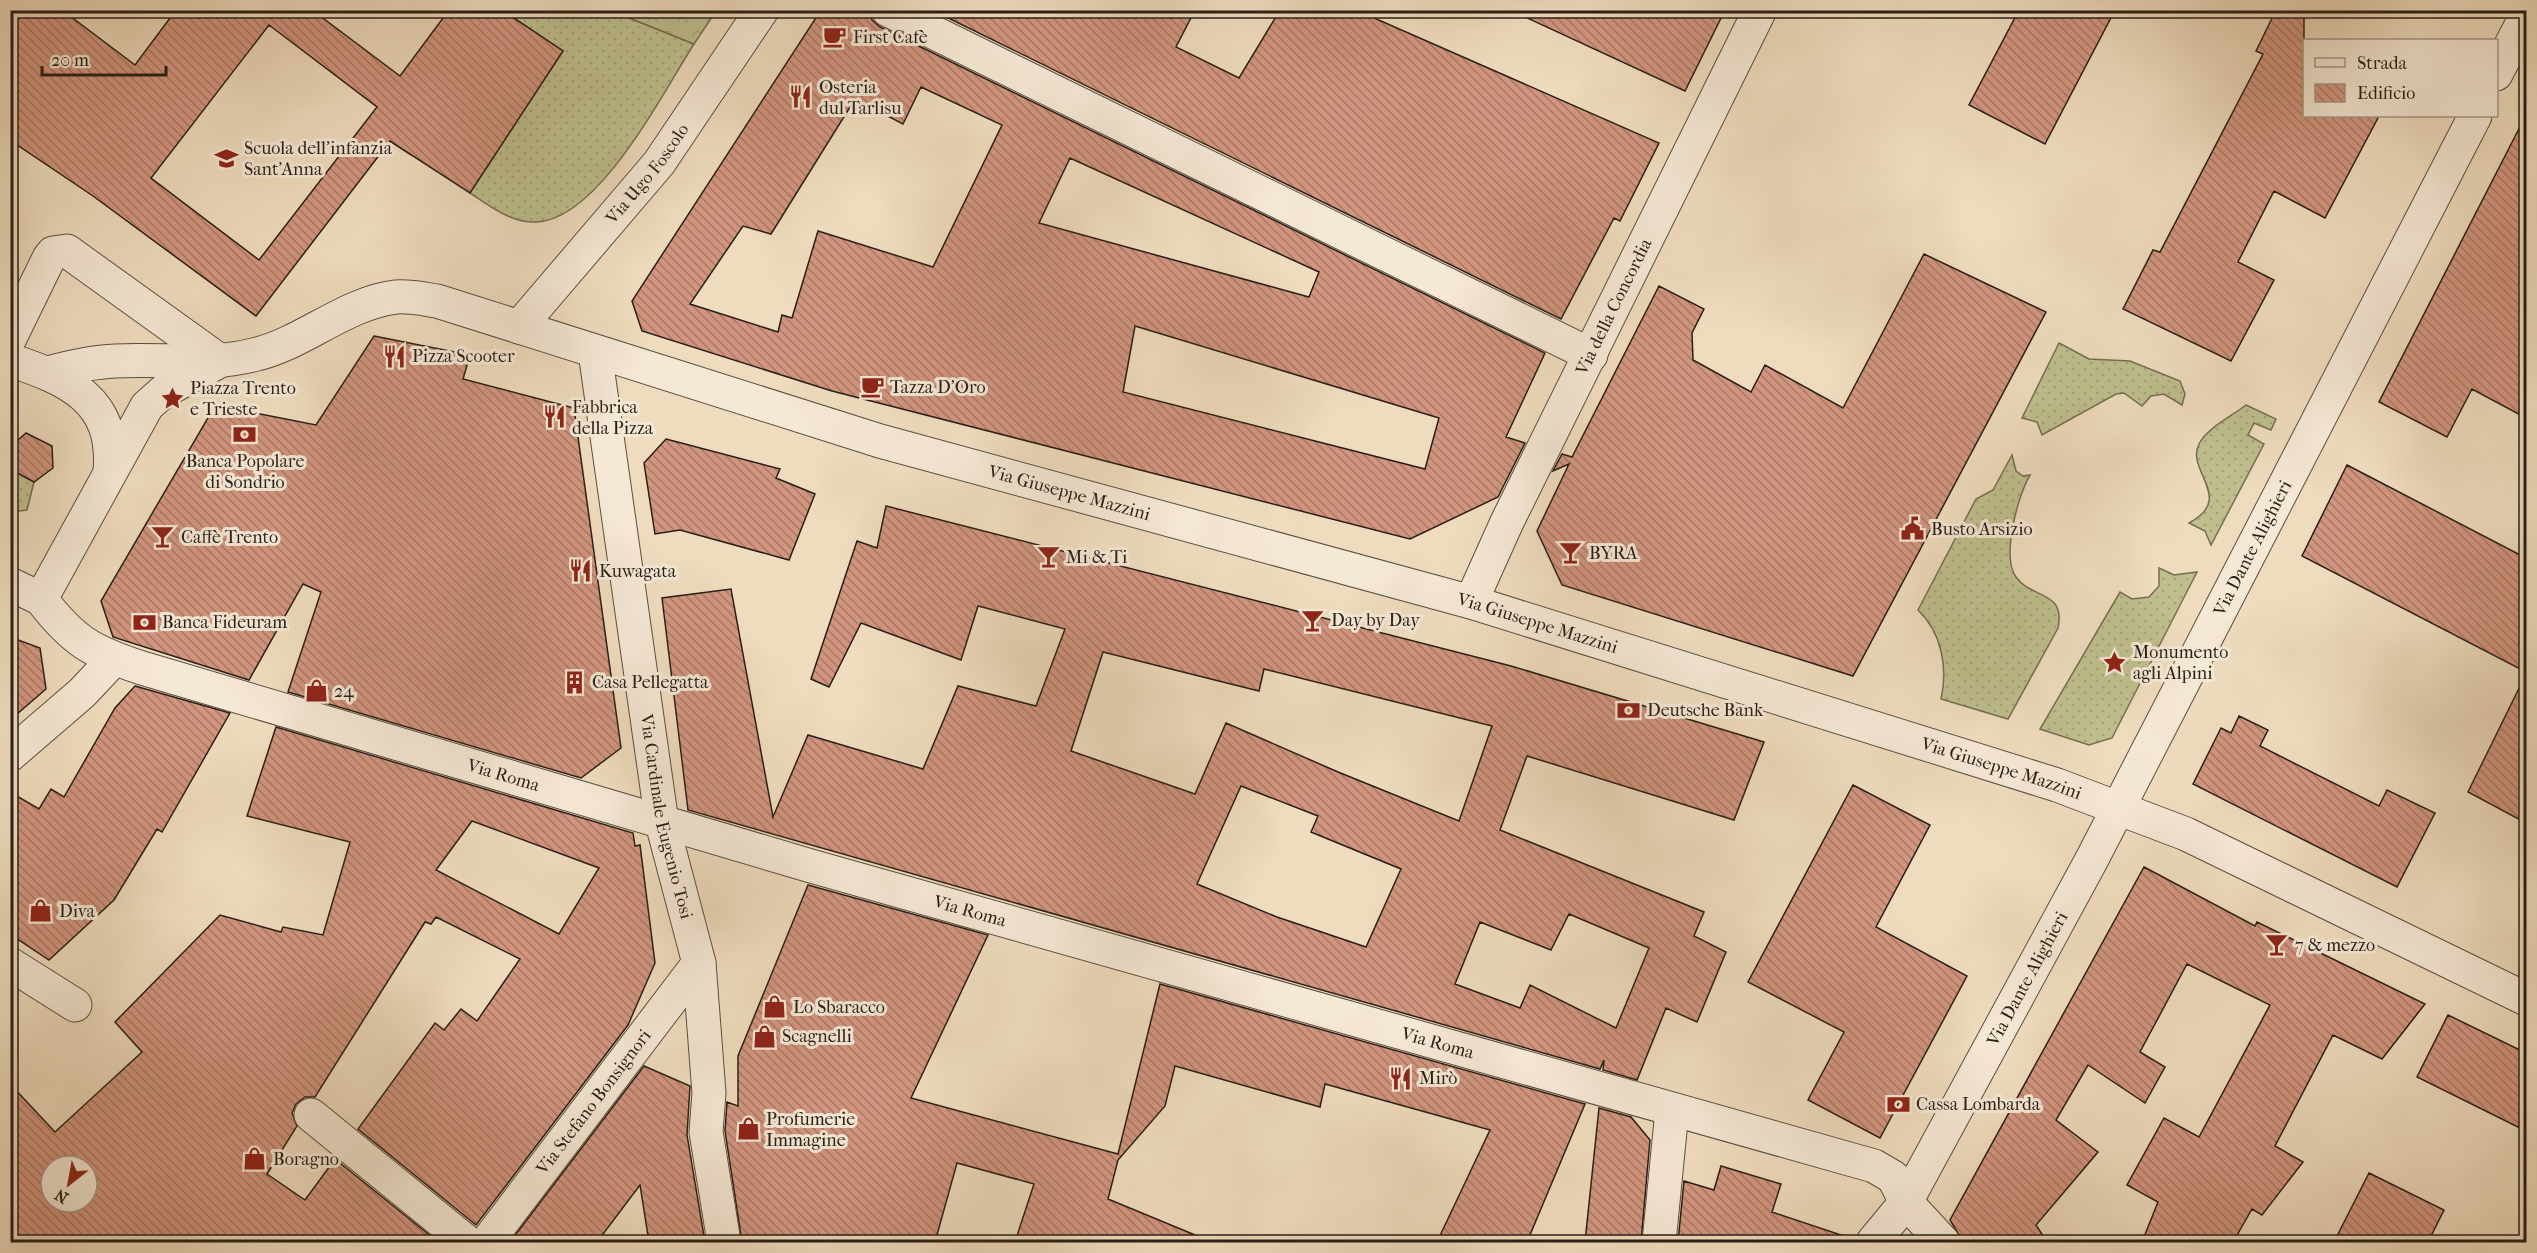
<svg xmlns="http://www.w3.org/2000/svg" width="2537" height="1253" font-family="'IM FELL French Canon',serif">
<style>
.grass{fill:url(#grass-dots);stroke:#746e52;stroke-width:1.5}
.forest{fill:url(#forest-crowns);stroke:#746e52;stroke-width:1.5}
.building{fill:url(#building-back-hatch);stroke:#281e17;stroke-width:1.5;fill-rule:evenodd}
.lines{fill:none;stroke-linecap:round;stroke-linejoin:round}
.minor-casing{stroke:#5a4e41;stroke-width:35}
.minor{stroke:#f5e8d5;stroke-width:33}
.labels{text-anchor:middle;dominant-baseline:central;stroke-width:6;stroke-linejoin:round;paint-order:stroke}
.poi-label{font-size:18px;fill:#281e17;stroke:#f5e8d5;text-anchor:start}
.street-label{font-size:18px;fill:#281e17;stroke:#f5e8d5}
</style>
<defs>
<pattern id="grass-dots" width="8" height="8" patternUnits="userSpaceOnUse" patternTransform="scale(1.5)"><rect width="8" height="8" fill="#bfbf8e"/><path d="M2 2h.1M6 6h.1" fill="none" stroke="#a4a47a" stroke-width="1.8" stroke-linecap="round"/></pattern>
<pattern id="forest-crowns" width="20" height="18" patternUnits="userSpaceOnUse" patternTransform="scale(1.5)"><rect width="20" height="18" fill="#bfbf8e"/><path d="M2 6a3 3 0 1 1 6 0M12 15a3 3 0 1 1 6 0" fill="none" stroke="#a4a47a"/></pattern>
<pattern id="building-back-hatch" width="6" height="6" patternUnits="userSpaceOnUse" patternTransform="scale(1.5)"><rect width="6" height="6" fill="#d2957f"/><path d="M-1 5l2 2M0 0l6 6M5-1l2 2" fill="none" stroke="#aa7967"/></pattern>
</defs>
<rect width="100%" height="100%" fill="#efdcbe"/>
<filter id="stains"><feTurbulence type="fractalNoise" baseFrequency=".00333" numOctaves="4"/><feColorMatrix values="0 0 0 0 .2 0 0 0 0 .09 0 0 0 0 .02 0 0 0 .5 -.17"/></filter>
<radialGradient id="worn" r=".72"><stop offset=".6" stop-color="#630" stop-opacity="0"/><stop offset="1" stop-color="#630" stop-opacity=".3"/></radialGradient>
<path class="grass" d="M482 11H612L694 44C663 92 599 220 536 222 511 223 490 206 470 193L563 51 505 12 411 155 390 141Z
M2059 343 2089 359 2130 361 2180 381 2185 394 2182 405 2164 394 2151 396 2142 406 2124 393 2116 394 2042 435 2037 422 2022 418Z
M2246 405 2276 419 2271 430 2254 423 2248 435 2264 444 2211 545 2205 531 2189 523C2236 498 2185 471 2199 444 2207 428 2232 416 2246 405Z
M2012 455 2016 471 2023 476 2030 475C2018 495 2001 557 2016 577 2031 599 2066 590 2058 628L2008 719 1941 699C1948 668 1942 633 1918 610L1976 499 1993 490Z
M10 462 11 469 34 482 27 510 11 512Z
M2159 568 2174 575 2197 572 2112 738 2089 745 2040 729 2120 592 2132 599 2149 597 2159 586Z"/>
<path class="forest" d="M612 11H716L694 44Z"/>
<path class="building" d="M10 10H62L135 65 176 10H312L400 76 449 10H502L563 51 470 193 390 141 256 316 93 196 10 140ZM269 25 377 107 259 260 151 178Z
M821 10H869L872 20 880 27 1545 353 1506 437 1525 443 1498 497 1410 539 832 391 642 331 632 301ZM921 87 1002 125 933 267 818 231 792 318 782 315 778 332 690 304 743 226 771 234 855 99 903 124ZM1070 158 1319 272 1309 297 1039 223ZM1135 326 1439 418 1425 469 1123 392Z
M932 10H1195L1176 47 1239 78 1280 10H1356L1659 143 1620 221 1614 218 1561 319Z
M1510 10H1725L1685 91Z
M2019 10H2115L2045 144 1969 105Z
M2276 10H2304V116H2379L2325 218 2274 191 2238 262 2274 280 2231 361 2123 309 2153 250 2160 252 2263 54 2256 51Z
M2526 115V418L2472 389 2447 437 2379 402Z
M1924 254 2046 312 1853 676 1562 585 1537 531 1569 464 1553 471 1562 454 1572 457 1659 286 1704 309 1692 333 1693 360 1751 392 1765 365 1843 408Z
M374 336 470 355 463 379 574 408 621 748 581 778 288 692 321 592 303 584 249 680 113 637 101 601 209 416 230 408 316 425Z
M26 433 52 446 53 468 34 482 10 469V447Z
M666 439 780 469 776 478 815 494 789 560 680 530 655 534 644 463Z
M2347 465 2526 558V672L2302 556Z
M886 506 1511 666 1764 742 1734 820 1527 756 1500 830 1704 912 1694 936 1726 952 1697 1022 1666 1008 1637 1080 1603 1070 1604 1060 1600 1069 688 810 662 598 731 589 773 817 808 735 923 769 958 686 1036 706 1065 629 978 606 961 660 861 623 829 687 811 679 857 541 877 548ZM1103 652 1259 691 1264 669 1492 726 1459 821 1338 772 1226 723 1195 794 1071 751ZM1241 786 1318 816 1311 832 1401 869 1366 947 1277 917 1197 884ZM1569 914 1649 948 1616 1028 1530 985 1520 1008 1455 984 1480 922 1551 950Z
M10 637 40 648 46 689 10 720Z
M2526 674V823L2468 792Z
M135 686 230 713 162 832 157 829 114 900 49 960 10 934V792L39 809 51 789 64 797 115 708Z
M2239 716 2268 730 2260 746 2379 806 2387 790 2435 813 2397 887 2193 784 2221 728 2231 733Z
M276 727 633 833 635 846 640 845 655 963 628 1025 476 1225 358 1129 435 1023 444 1030 461 1009 477 1021 520 959 436 917 431 924 425 922 315 1097H305L296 1104 292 1113 297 1126 267 1174 305 1200 335 1159 438 1242H10V1084L55 1132 142 1052 115 1022 220 915 281 932 283 927 323 935 350 842 247 816ZM472 821 599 868 559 934 436 870ZM51 1166H87V1202H51Z
M1853 785 1930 825 1876 927 1967 976 1880 1138 1808 1100 1844 1032 1748 982Z
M2144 867 2255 926 2257 922 2425 1004 2382 1059 2333 1035 2275 1146 2303 1162 2262 1215 2252 1209 2233 1242H2142L2158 1202 2127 1185 2164 1118 2199 1137 2270 1005 2187 964 2140 1052 2165 1067 2145 1103 2088 1065 2056 1120 2098 1152 2036 1225 2047 1242H1963L1950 1220Z
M808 885 988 935 911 1098 1118 1154 1160 984 1585 1104 1527 1242H1437L1490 1130 1325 1084 1320 1107 1175 1066 1165 1106 1118 1160 1108 1199 1212 1242H1015L1034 1184 957 1163 935 1242H742L725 1131 727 1102 738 1106V1056Z
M2448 1015 2526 1053V1131L2417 1077Z
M644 1066 690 1086 687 1135 705 1242H649L640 1185 597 1242H510Z
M1599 1108 1631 1117 1650 1140 1641 1242H1585Z
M1721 1166 1781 1184 1772 1212 1844 1236 1843 1242H1678L1684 1181 1714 1190Z
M2369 1173 2444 1210 2428 1242H2334Z"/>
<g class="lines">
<defs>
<g id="minor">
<path d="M888 10 1591 355"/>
<path d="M2496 74 2526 16"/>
<path id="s1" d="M519 327 659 163 762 10"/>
<path d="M10 338 49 258 53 253 67 251 220 361"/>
<path id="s2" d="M595 352 662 823 699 963 709 1093 706 1132 724 1242"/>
<path d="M10 360C70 380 116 400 110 472"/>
<path id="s3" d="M48 373C70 367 92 362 115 361 163 358 210 367 257 354 305 342 346 303 396 297 410 296 424 299 437 301L880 441 1471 602 2057 785 2186 834 2526 999"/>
<path d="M10 584 41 599 147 406 164 391 216 363"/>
<path id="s4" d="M41 599C73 641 92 652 142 668L811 866 1874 1166 1893 1177 1906 1202 1943 1242"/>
<path id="s5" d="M1471 602 1507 522 1760 10"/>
<path d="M10 755 82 693 114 659"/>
<path d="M10 964 75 1005"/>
<path d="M311 1115 467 1242"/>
<path id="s6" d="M487 1242 699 963"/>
<path d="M1659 1242 1672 1111"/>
<path id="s7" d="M1873 1242 1906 1202 2092 859 2475 116"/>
</g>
</defs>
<use href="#minor" class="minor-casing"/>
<use href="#minor" class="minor"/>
</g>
<defs>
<symbol id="cafe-bare" viewBox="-9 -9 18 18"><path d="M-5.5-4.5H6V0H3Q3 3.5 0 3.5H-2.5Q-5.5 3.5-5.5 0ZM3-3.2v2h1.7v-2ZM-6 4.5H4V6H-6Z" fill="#8f2418" stroke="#f5e8d5" stroke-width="2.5" paint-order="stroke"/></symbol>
<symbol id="restaurant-bare" viewBox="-9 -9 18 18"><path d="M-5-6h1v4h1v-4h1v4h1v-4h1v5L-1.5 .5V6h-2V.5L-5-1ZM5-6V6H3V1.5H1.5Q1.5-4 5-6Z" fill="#8f2418" stroke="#f5e8d5" stroke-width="2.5" paint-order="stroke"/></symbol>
<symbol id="school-bare" viewBox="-9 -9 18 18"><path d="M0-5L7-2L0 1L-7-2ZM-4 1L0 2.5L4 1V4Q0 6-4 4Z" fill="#8f2418" stroke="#f5e8d5" stroke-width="2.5" paint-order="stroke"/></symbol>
<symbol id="sight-bare" viewBox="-9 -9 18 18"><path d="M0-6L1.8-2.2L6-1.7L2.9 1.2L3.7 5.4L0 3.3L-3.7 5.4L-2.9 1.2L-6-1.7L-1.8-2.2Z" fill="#8f2418" stroke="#f5e8d5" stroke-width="2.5" paint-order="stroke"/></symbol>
<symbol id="bank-bare" viewBox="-9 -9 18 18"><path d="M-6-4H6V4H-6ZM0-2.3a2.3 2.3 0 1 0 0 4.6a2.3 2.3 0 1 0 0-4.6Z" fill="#8f2418" stroke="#f5e8d5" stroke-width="2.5" paint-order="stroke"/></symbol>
<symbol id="civic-bare" viewBox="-9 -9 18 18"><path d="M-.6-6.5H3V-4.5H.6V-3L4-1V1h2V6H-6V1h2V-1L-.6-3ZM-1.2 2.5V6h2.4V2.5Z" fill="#8f2418" stroke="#f5e8d5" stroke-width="2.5" paint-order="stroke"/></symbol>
<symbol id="bar-bare" viewBox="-9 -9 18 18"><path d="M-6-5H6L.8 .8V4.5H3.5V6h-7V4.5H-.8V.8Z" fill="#8f2418" stroke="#f5e8d5" stroke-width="2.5" paint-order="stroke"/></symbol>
<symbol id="building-bare" viewBox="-9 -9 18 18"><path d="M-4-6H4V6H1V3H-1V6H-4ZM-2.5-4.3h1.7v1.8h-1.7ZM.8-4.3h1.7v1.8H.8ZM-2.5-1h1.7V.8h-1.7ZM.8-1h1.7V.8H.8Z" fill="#8f2418" stroke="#f5e8d5" stroke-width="2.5" paint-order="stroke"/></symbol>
<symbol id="shop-bare" viewBox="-9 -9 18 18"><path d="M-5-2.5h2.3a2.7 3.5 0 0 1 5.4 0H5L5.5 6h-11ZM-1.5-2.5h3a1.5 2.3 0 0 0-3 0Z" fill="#8f2418" stroke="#f5e8d5" stroke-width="2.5" paint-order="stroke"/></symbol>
</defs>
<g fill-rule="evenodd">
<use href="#cafe-bare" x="818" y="20" width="33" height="33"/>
<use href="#restaurant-bare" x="784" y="80" width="33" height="33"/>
<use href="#school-bare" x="210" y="142" width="33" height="33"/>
<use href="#restaurant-bare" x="378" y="340" width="33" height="33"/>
<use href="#cafe-bare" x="856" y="370" width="33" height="33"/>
<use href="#sight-bare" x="156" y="382" width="33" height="33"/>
<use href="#restaurant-bare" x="538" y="400" width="33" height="33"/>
<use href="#bank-bare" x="228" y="418" width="33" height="33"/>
<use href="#civic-bare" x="1896" y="512" width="33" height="33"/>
<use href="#bar-bare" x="146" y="520" width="33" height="33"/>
<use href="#bar-bare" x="1554" y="536" width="33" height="33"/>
<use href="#bar-bare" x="1032" y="540" width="33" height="33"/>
<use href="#restaurant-bare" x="564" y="554" width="33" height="33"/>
<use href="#bar-bare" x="1296" y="604" width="33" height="33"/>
<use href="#bank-bare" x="128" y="606" width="33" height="33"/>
<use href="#sight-bare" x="2098" y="646" width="33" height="33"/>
<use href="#building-bare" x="558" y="666" width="33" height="33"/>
<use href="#shop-bare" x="300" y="674" width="33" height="33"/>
<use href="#bank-bare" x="1612" y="694" width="33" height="33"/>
<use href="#shop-bare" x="24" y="894" width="33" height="33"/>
<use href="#bar-bare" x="2260" y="928" width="33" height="33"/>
<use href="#shop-bare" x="758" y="990" width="33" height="33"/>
<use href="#shop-bare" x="748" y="1020" width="33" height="33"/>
<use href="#restaurant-bare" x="1384" y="1062" width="33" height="33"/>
<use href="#bank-bare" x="1882" y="1088" width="33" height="33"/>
<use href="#shop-bare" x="732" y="1112" width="33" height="33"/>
<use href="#shop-bare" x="238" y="1142" width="33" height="33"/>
</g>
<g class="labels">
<g class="poi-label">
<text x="853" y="37">First Cafè</text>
<text x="819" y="87">Osteria<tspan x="819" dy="21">dul Tarlisu</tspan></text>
<text x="244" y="148">Scuola dell'infanzia<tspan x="244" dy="21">Sant'Anna</tspan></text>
<text x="412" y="356">Pizza Scooter</text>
<text x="890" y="387">Tazza D'Oro</text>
<text x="190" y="388">Piazza Trento<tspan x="190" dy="21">e Trieste</tspan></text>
<text x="572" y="407">Fabbrica<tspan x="572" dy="21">della Pizza</tspan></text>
<text x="245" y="461" text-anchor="middle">Banca Popolare<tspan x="245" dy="21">di Sondrio</tspan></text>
<text x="1931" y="529">Busto Arsizio</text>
<text x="181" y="537">Caffè Trento</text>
<text x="1589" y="553">BYRA</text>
<text x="1066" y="557">Mi &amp; Ti</text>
<text x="599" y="571">Kuwagata</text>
<text x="1331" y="620">Day by Day</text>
<text x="162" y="622">Banca Fideuram</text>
<text x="2133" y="652">Monumento<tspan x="2133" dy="21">agli Alpini</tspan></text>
<text x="592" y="682">Casa Pellegatta</text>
<text x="334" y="691">24</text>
<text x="1647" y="710">Deutsche Bank</text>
<text x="59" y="911">Diva</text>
<text x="2295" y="945">7 &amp; mezzo</text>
<text x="793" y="1007">Lo Sbaracco</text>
<text x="782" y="1036">Scagnelli</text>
<text x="1419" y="1078">Mirò</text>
<text x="1916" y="1104">Cassa Lombarda</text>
<text x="766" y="1119">Profumerie<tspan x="766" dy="21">Immagine</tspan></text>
<text x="273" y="1159">Boragno</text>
</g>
<g class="street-label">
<text stroke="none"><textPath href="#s1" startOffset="200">Via Ugo Foscolo</textPath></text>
<text stroke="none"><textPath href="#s5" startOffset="328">Via della Concordia</textPath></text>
<text stroke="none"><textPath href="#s3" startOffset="1064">Via Giuseppe Mazzini</textPath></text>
<text stroke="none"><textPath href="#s7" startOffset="792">Via Dante Alighieri</textPath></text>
<text stroke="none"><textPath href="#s3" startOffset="1550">Via Giuseppe Mazzini</textPath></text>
<text stroke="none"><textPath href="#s3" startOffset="2036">Via Giuseppe Mazzini</textPath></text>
<text stroke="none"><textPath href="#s4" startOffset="502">Via Roma</textPath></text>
<text stroke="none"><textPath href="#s2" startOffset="470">Via Cardinale Eugenio Tosi</textPath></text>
<text stroke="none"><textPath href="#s4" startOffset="988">Via Roma</textPath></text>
<text stroke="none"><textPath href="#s7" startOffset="306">Via Dante Alighieri</textPath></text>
<text stroke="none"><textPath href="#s4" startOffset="1474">Via Roma</textPath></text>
<text stroke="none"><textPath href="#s6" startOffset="176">Via Stefano Bonsignori</textPath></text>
</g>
</g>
<rect width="2537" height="1253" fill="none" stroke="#efdcbe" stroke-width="36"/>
<rect x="12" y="12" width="2513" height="1229" fill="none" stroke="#281e17" stroke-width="3"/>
<rect x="18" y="18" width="2501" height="1217" fill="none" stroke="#281e17" stroke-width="1.5"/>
<rect x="2303" y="39" width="195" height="78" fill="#f5e8d5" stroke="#a39789" stroke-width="1.5"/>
<rect x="2315" y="58" width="30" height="9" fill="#f5e8d5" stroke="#a39789" stroke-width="1.5"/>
<text x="2357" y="69" font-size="18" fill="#281e17">Strada</text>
<rect x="2315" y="84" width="30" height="18" fill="url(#building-back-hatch)" stroke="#a39789" stroke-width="1.5"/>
<text x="2357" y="99" font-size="18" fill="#281e17">Edificio</text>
<g transform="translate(69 1184) rotate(211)"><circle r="28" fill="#f5e8d5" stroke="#a39789" stroke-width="1.5"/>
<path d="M0-4.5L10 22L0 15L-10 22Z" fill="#8f2418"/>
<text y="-9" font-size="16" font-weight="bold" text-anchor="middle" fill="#281e17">N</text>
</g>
<path d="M42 66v9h124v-9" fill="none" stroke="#281e17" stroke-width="3"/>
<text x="51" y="66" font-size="18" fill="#281e17" stroke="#f5e8d5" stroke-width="4.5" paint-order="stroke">20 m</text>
<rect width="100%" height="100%" filter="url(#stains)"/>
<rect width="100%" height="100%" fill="url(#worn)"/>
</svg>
